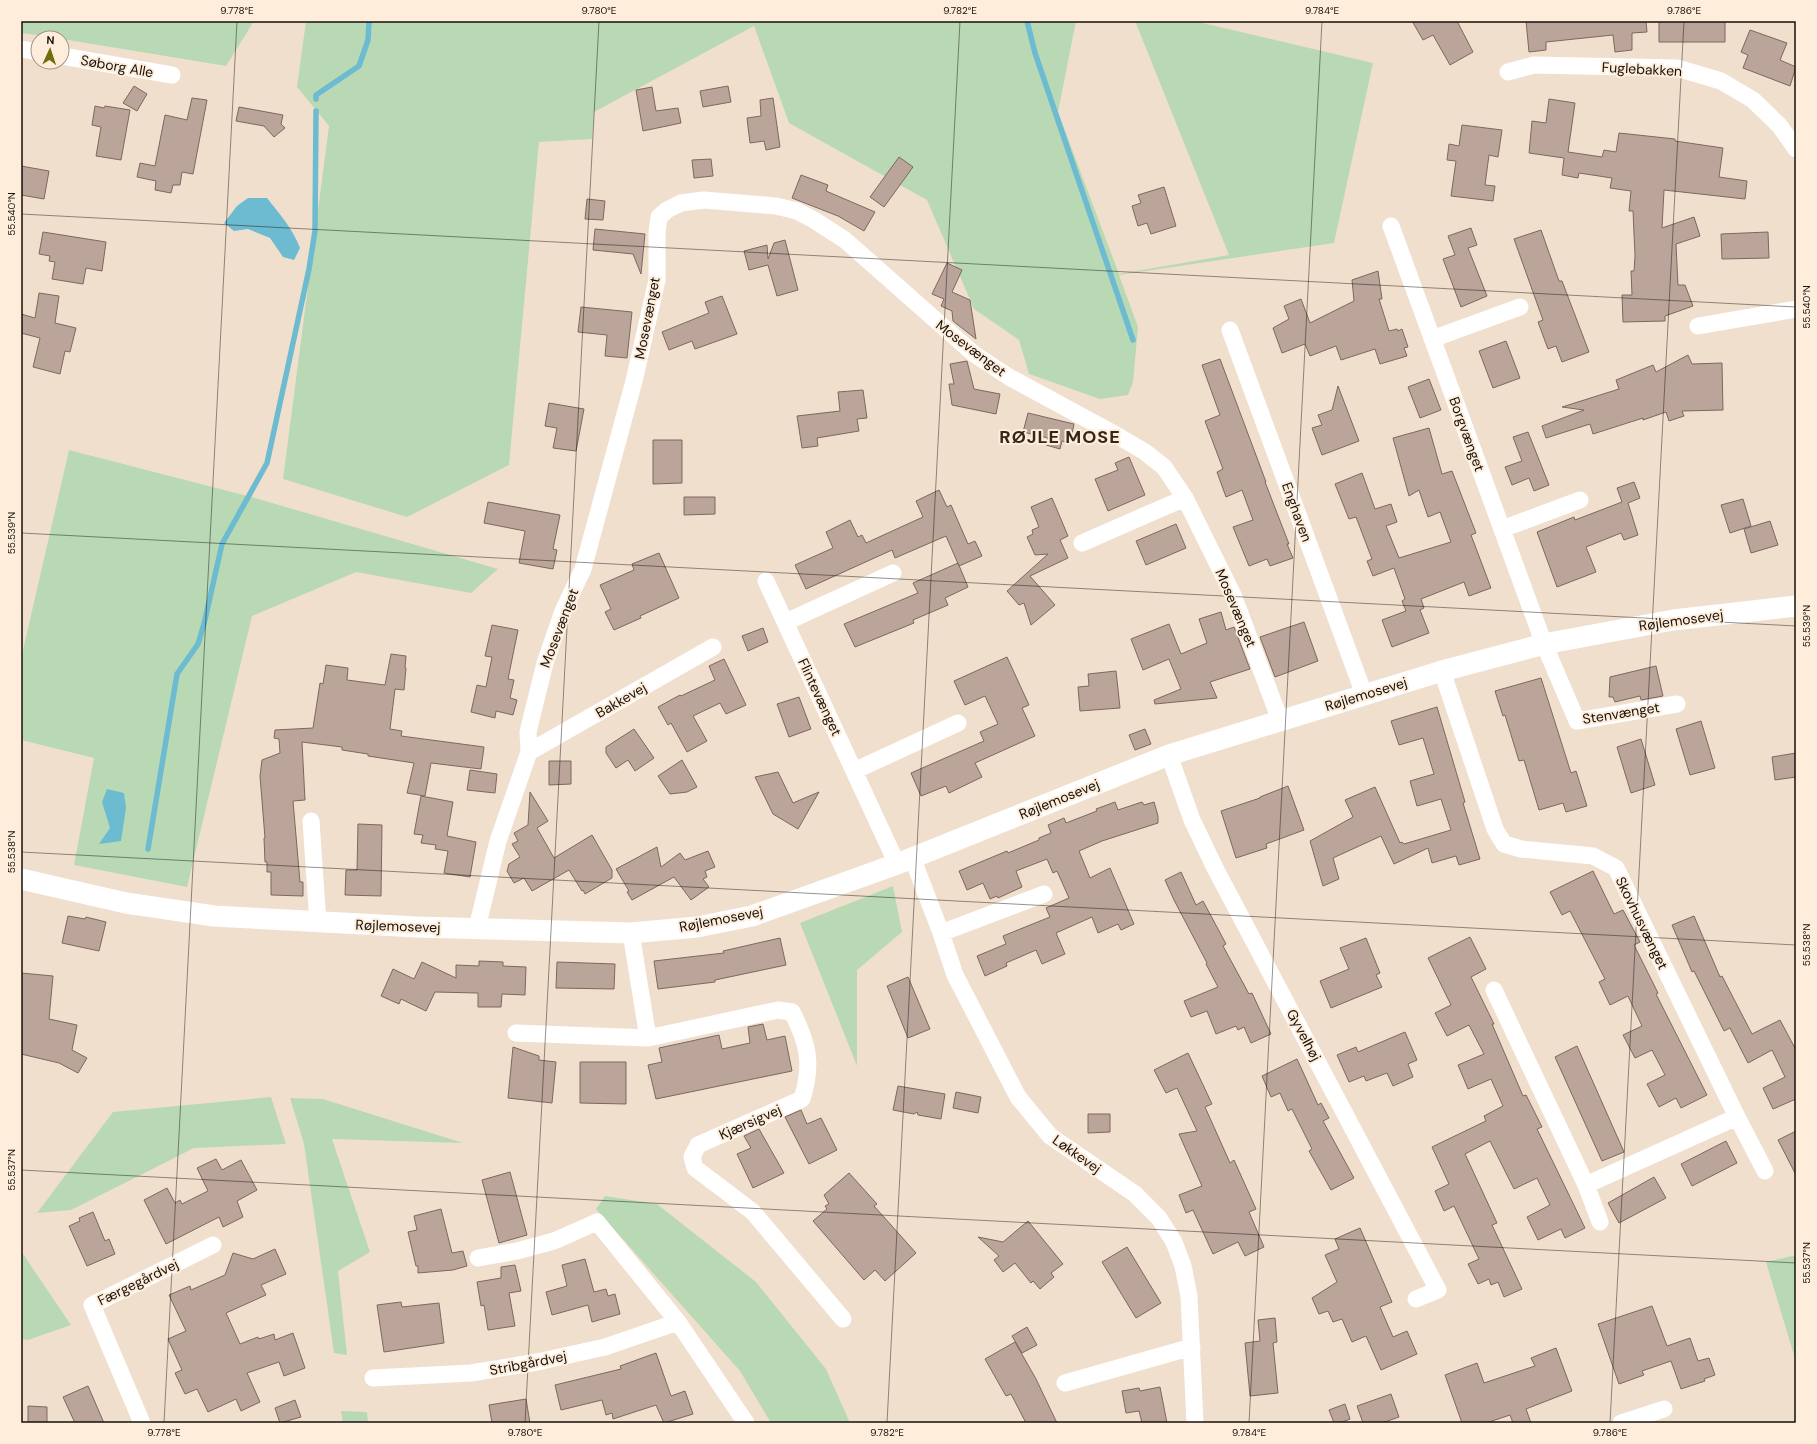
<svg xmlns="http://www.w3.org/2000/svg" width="1817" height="1444" font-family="'DM Sans',sans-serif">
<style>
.green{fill:#b9d9b5}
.water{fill:#6dbbd0}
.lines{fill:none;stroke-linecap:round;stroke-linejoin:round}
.stream{stroke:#6dbbd0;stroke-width:5.5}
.building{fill:#bba49a;stroke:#7d685e}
.minor{stroke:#fff;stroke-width:17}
.tertiary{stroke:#fff;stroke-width:21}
.ticks{fill:none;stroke:#15100a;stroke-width:1;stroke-opacity:0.45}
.labels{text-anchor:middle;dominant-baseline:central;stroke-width:4;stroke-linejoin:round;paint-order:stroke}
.street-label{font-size:14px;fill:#15100a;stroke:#feeddb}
.district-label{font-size:18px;font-weight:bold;letter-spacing:1px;fill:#34271a;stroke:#feeddb}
.neatline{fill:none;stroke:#15100a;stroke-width:1.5}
.ticks-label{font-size:10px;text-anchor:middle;fill:#15100a}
</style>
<rect width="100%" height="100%" fill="#f1dfce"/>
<path class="green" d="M21 21H254L226 66 62 39V38L21 33Z
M306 21H1076L1058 112 1119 274 1229 255 1135 21H1194L1373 63 1334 243 1119 275 1138 327 1133 382 1128 395 1100 399 1029 374 1019 340 974 309 927 200 789 123 754 26 594 112 592 139 539 142 509 465 407 517 283 479 329 126 297 87Z
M69 450 255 498 498 569 471 593 356 572 252 616 187 887 74 865 94 758 21 740V659Z
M893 886 902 932 857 970V1066L800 923Z
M271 1097 286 1144 194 1148 71 1210 37 1213 113 1112Z
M290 1098 323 1099 463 1143 332 1139 370 1252 338 1271 347 1355 334 1353 304 1144Z
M605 1196 657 1204 756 1282 826 1369 850 1423H771L740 1371 596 1209Z
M21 1251 71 1325 28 1340 21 1339Z
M1796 1255V1362L1766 1262Z
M341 1411 367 1412 368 1423H343Z"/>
<path class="water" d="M248 198H267C279 213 293 229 300 248L294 260 283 257 270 238 248 229 234 231 224 223 237 206Z
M107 789 124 793 126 808 121 841 99 844 110 828 102 802Z"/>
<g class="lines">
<path class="stream" d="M1027 21 1035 53 1133 340
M316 99V95L359 66 368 40 369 21
M148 849 177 674 198 644 204 624 222 544 267 463 309 269 315 231 316 111"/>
</g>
<path class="building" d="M1412 21H1457L1473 52 1450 65 1433 35 1423 40Z
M1526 21H1646L1647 32 1632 33V50L1615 52 1613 35 1546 42V50L1529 52Z
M1659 21H1725V42H1659Z
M1750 30 1787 43 1780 60 1796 67 1790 86 1743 68 1748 55 1741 52Z
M134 86 147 94 137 111 123 103Z
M728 86 731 102 703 107 700 91Z
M652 87 656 111 678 108 681 123 643 131 636 90Z
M192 98 207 100 193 174 182 172 180 185H173L171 193 155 190 156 181 137 177 140 163 155 166 165 115 187 120Z
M773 98 780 147 766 150 764 141 750 143 747 118 761 116 760 100Z
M1549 99 1575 103 1568 152 1602 157 1604 150 1616 152 1619 133 1675 139V141L1723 148 1719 177 1747 181 1745 199 1664 190 1662 228 1694 217 1700 236 1676 244 1678 285H1685L1693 306 1665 316V321L1623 322 1622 295H1632L1631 271H1634L1635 256 1633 211H1629L1631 191 1610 188 1612 178 1579 173 1578 178 1562 175 1564 158 1529 153 1532 121 1546 123Z
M95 106 104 108 105 106 130 110 121 160 96 156 101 127 92 125Z
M239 107 283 115 281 124 285 128 274 137 264 126 236 121Z
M1462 125 1502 130 1498 157 1489 155 1485 185 1495 186 1493 201 1451 196 1456 161 1447 160 1449 144 1459 146Z
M899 157 913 167 884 207 870 197Z
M711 159 713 176 694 178 692 160Z
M21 166 49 171 44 199 21 195Z
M801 175 828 185 826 191 875 212 864 231 838 216 792 198Z
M1164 187 1176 226 1151 234 1147 223 1138 226 1132 206 1141 203 1138 195Z
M587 199 605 201 603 220 585 219Z
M1471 228 1477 245 1468 248 1487 296 1461 307 1443 259 1455 255 1448 236Z
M595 229 645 234 641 274 633 254 593 250Z
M1541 230 1559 281H1562L1589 352 1562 362 1556 346 1548 349 1538 322 1543 320 1514 239Z
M43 232 106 242 102 271 86 268 83 284 52 279 55 262 49 261 50 256 39 254Z
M1768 232 1769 258 1722 259 1721 234Z
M785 240 798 290 777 296 768 265 749 270 744 251 767 245 768 259 774 243Z
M947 263 962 270 952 292 970 300 976 339 953 321 952 311 941 306 944 299 932 294Z
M1378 271 1382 299H1379L1389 331 1397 329 1398 331 1402 329 1408 347 1404 348 1407 356 1380 364 1375 349 1341 360 1336 346 1310 356 1305 344 1282 353 1273 328 1289 319 1284 306 1301 299 1310 323 1354 301 1352 280Z
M39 293 59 296 55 323 76 328 70 352 65 351 60 374 33 367 40 338 21 333V314L35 318Z
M722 296 737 334 695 349 692 341 669 350 662 332 709 313 705 302Z
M581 307 632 312 627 358 605 356 607 335 578 332Z
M1506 341 1520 378 1493 388 1479 351Z
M1688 355 1692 364 1722 363 1723 410 1682 411 1684 416 1669 421 1666 412 1643 420V418L1593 434 1590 424 1546 438 1542 426 1584 410 1562 407 1619 389 1616 380 1653 365 1656 372Z
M1220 359 1266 482H1265L1289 544H1287L1293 558 1270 566 1267 559 1249 566 1233 527 1253 520 1242 490 1226 497 1217 472 1223 469 1205 421 1220 415 1202 365Z
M967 361 974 389 1000 394 996 414 952 405 949 384H954L950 364Z
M1429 379 1441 410 1420 418 1408 387Z
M1338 386 1359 441 1322 455 1312 428 1322 425 1318 415 1332 410Z
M863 390 867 418 857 419 859 431 817 438 818 446 802 448 797 416 840 411 838 392Z
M549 403 584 409 576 451 553 448 557 428 545 426Z
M1028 413 1074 424 1070 443 1062 441 1060 449 1046 445 1048 438 1023 432Z
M1429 428 1442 474 1452 471 1476 533 1471 535 1491 588 1469 596 1464 582 1421 599 1424 608 1420 610 1429 633 1392 647 1382 620 1406 611 1402 601 1405 599 1394 568 1373 576 1367 561 1372 559 1356 517 1349 519 1335 484 1362 473 1375 509 1391 504 1397 522 1386 526 1399 558 1451 542 1440 512 1428 517 1419 490 1409 496 1393 438Z
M1528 432 1549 485 1534 491 1529 478 1512 485 1505 467 1522 461 1513 437Z
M653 440H682V483L653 484Z
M1129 457 1145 495 1108 511 1095 479 1118 470 1115 463Z
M1634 482 1640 498 1628 503 1638 535 1624 540 1621 533 1586 547 1596 572 1557 587 1537 532 1574 517 1575 520 1622 502 1617 488Z
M939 490 947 507 951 505 968 544 975 541 982 556 959 566 946 536 895 558 892 550 806 589 795 565 833 548 826 532 850 520 858 537 862 535 866 543 923 517 916 501Z
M684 497H715V514L684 515Z
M1052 498 1068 536 1060 540 1068 558 1030 576 1055 605 1031 625 1024 603 1019 605 1007 591 1048 554 1035 555 1027 537 1033 534 1032 530 1039 527 1031 507Z
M1743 499 1751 526 1730 533 1721 505Z
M488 502 560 515 553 549 557 550 553 569 519 563 525 531 484 523Z
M1770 521 1778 545 1751 553 1744 529Z
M1176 524 1186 548 1146 565 1136 541Z
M659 553 679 598 640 616 641 618 614 630 605 612 611 609 600 585 634 570 632 564Z
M958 563 968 587 945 598 948 605 913 620 914 623 855 647 844 624 918 593 913 583Z
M1221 612 1226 630 1234 627 1250 669 1210 682 1217 698 1155 704 1154 700 1181 689 1169 659 1143 670 1131 639 1169 624 1181 654 1207 643 1199 619Z
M1304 622 1318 661 1275 677 1260 637Z
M492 625 518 630 508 679 514 680 510 698 517 700 513 715 496 711 495 718 471 712 477 685 486 687 492 657 485 656Z
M763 628 768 642 748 651 742 636Z
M391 654 406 656 405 668H406L404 690 395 689 390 729 402 731 401 736 484 747 481 769 431 763 425 796 407 793 414 763 368 756V754L342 750V747L302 742 305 800 293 801 300 882H303V896L271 895V872H267V862H265L264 838H265L260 776 262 760 280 753 279 739 274 738 275 730 313 728 320 683 323 684 326 665 348 668 347 680 385 685Z
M1007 657 1029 705 1022 708 1035 736 975 763 982 777 949 793 946 786 921 796 911 773 984 741 980 732 998 724 985 696 965 705 954 681Z
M724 659 746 705 726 714 720 703 693 716 707 741 687 752 671 723 668 725 658 707 680 695 681 696 715 680 709 666Z
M1656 666 1663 696 1641 700 1640 696 1615 702 1613 697H1609L1610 677Z
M1116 671 1120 708 1080 711 1078 687 1089 686 1088 674Z
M1541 678 1571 773 1576 771 1587 806 1566 812 1563 803 1539 810 1524 760 1519 761 1505 715 1503 716 1495 691Z
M799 697 811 729 789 737 777 704Z
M1437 707 1465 802 1463 803 1480 859 1459 865 1456 856 1432 863 1428 848 1394 864 1381 836 1333 858 1339 879 1323 886 1310 841 1353 817 1345 800 1375 787 1400 843 1402 842 1404 844 1451 830 1441 799 1417 806 1410 781 1434 774 1423 738 1399 745 1391 721Z
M1701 721 1715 768 1690 775 1676 729Z
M634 729 654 758 635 771 628 760 616 768 606 753V747Z
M1145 729 1151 744 1135 750 1129 735Z
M1641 739 1655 785 1631 793 1617 747Z
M1796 753V777L1775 780 1772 757Z
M682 760 697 787 687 792 670 794 658 776Z
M549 761H571V784L549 785Z
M470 770 497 774 495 793 467 790Z
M778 772 793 803 819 792 798 829 773 814 755 777Z
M1288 786 1304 830 1266 844 1267 848 1236 858 1221 811 1260 798V797Z
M530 792 548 821 537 828 554 858 592 835 612 870V878L585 894 583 890 582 891 569 870 532 891 524 878 514 883 507 871 509 864 520 857 512 844 518 841 514 833 528 825Z
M421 796 453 802 447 836 476 842 470 877 444 873 448 851 435 849 436 845 421 843 423 835 414 834Z
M1115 802 1118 810 1142 802 1144 805 1154 802 1158 816V823L1102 841 1079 851 1090 878 1110 868 1134 924 1121 930 1118 924 1098 933 1092 917 1056 933 1065 954 1042 964 1036 950 1006 963 1007 966 985 976 977 956 1006 944 1003 936 1050 917 1046 908 1069 898 1057 871 1053 873 1047 859 1016 871 1022 887 998 898 997 896 990 899 983 883 967 890 959 871 1007 851 1008 853 1039 840V838L1051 833 1048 825 1064 818 1066 823 1097 811 1096 809Z
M358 824 382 825 381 896 345 895 346 870H357Z
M657 847 661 867 680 853 685 860 708 851 715 867 705 871 707 877 703 879 709 887 691 900 674 877 632 900 627 892 629 891 616 869Z
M1593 871 1614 914 1623 910 1640 942 1634 945 1658 993 1656 994 1707 1095 1681 1108 1676 1098 1659 1107 1647 1084 1665 1075 1652 1050 1635 1058 1623 1035 1642 1026 1628 996 1610 1005 1599 982 1605 979 1570 911 1562 915 1550 892Z
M1181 872 1196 905 1203 901 1226 944 1223 946 1249 994 1252 993 1271 1034 1251 1043 1244 1027 1238 1030 1236 1026 1216 1034 1207 1011 1191 1017 1184 1001 1218 987 1206 964 1207 963 1174 900 1165 880Z
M68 916 85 919 86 917 106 922 99 951 62 943Z
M1694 916 1720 977 1722 976 1752 1034 1780 1020 1796 1050V1099L1773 1109 1763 1088 1785 1077 1772 1050 1748 1063 1730 1028 1724 1031 1694 971 1692 972 1672 925Z
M1470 937 1486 969 1471 977 1494 1024H1492L1523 1096 1526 1095 1542 1127 1537 1129 1585 1228 1565 1238 1561 1229 1538 1240 1527 1217 1550 1205 1537 1178 1514 1189 1490 1141 1465 1154 1497 1223 1492 1225 1522 1289 1504 1297 1498 1282 1491 1285 1489 1279 1478 1284 1468 1264 1479 1259 1454 1206 1444 1211 1435 1191 1449 1184 1432 1147 1486 1121 1484 1116 1503 1106 1491 1079 1468 1089 1458 1065 1484 1054 1469 1025 1447 1036 1435 1013 1451 1005 1428 958Z
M780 938 786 965 715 980V982L658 989 654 961 724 953 723 951Z
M1366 938 1380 973 1376 975 1382 987 1331 1008 1320 981 1349 969 1340 948Z
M479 961 503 962V966L526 967 525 995 502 994 501 1007H478V993L435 992 426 1011 401 999 399 1004 381 996 393 969 414 979 422 962 456 978V965L479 966Z
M557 962 615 964 614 989 556 988Z
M21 973 53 976 49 1019 77 1025 72 1050 87 1058 78 1073 59 1063 21 1054Z
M908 977 930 1029 908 1038 887 986Z
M763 1024 767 1040 785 1036 792 1071 656 1099 648 1065 662 1062 659 1048 719 1035 722 1049 750 1043 748 1027Z
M1405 1032 1417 1060 1408 1064 1413 1077 1393 1086 1387 1073 1366 1081 1364 1076 1349 1082 1337 1055 1356 1047 1358 1052Z
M1577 1046 1624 1152 1602 1161 1555 1057Z
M513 1047 539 1056V1060L556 1062 552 1103 508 1098Z
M1188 1053 1212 1104 1205 1107 1230 1163 1234 1160 1256 1209 1249 1212 1264 1247 1245 1256 1238 1242 1213 1254 1193 1210 1186 1213 1179 1195 1202 1186 1179 1134 1197 1131 1177 1088 1166 1093 1154 1070Z
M1297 1059 1318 1105 1321 1103 1329 1118 1323 1121 1354 1178 1331 1190 1309 1151 1312 1149 1292 1109 1288 1111 1280 1093 1271 1097 1262 1076Z
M580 1062H626V1104L580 1103Z
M898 1086 945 1094 941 1119 918 1115 917 1112 914 1114 893 1110Z
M956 1092 981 1097 978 1113 953 1108Z
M801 1110 807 1124 821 1118 837 1150 809 1164 785 1117Z
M1088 1114H1110V1132L1088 1133Z
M759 1129 784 1173 753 1188 737 1154 751 1148 744 1136Z
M1796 1131V1175L1778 1140Z
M1726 1141 1737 1163 1692 1186 1681 1164Z
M216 1159 222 1170 241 1160 257 1190 237 1201 243 1217 223 1227 219 1217 166 1244 144 1200 167 1188 175 1203 180 1200 182 1204 208 1191 197 1168Z
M510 1172 527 1235 499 1243 482 1180Z
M849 1173 877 1204 874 1206 916 1253 885 1281 875 1270 864 1280 813 1221 827 1209 825 1206 829 1204 824 1195Z
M1654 1177 1666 1198 1619 1223 1608 1203Z
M441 1209 452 1253 463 1251 467 1266 453 1270 418 1273V1266H416L408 1232 417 1230 414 1216Z
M93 1212 105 1241 109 1239 115 1254 87 1266 69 1226 80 1221 79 1218Z
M1028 1221 1063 1264 1051 1273 1054 1277 1040 1289 1033 1281 1031 1283 1015 1263 1003 1272 994 1260 999 1256 978 1237 1003 1242Z
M1360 1228 1392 1302 1380 1307 1393 1337 1407 1331 1417 1354 1381 1370 1366 1336 1352 1342 1342 1319 1333 1322 1328 1311 1319 1314 1312 1298 1337 1282 1325 1255 1339 1249 1335 1239Z
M1127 1247 1161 1303 1136 1318 1102 1262Z
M275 1249 286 1274 261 1285 266 1295 226 1313 240 1344 258 1337 259 1339 274 1334 275 1340 293 1333 305 1368 284 1376 279 1362 247 1373 260 1402 241 1411 236 1399 208 1412 197 1389 185 1394 175 1373 182 1370 168 1339 186 1331 169 1295 190 1286 191 1290 225 1275 233 1253 253 1259Z
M585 1259 594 1292 606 1289 608 1296 615 1294 620 1314 592 1322 588 1305 552 1315 546 1292 567 1286 562 1265Z
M515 1265 521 1291 509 1293 515 1326 488 1330 484 1305 481 1306 477 1282 501 1278V1267Z
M401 1302 402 1307 439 1303 444 1343 384 1352 377 1305Z
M1652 1306 1667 1346 1690 1338 1698 1361 1709 1358 1715 1375 1704 1379 1705 1381 1681 1389 1671 1361 1642 1371 1644 1375 1619 1384 1598 1324Z
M1275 1318 1277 1342 1273 1343 1278 1393 1250 1396 1245 1343 1260 1341 1258 1320Z
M1027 1327 1037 1345 1022 1353 1012 1336Z
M1015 1342 1036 1379 1057 1423H1026L1011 1394 1006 1396 985 1359Z
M1556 1348 1572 1391 1526 1409 1531 1423H1513L1510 1415 1486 1423H1462L1445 1375 1477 1363 1484 1383 1535 1366 1531 1358Z
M656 1353 671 1396 685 1391 693 1414 664 1423 656 1405 613 1419 612 1413 606 1415 602 1400 561 1410 555 1385 621 1369 620 1366Z
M88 1386 104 1423H75L63 1397Z
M1160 1387 1167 1423H1142L1139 1411 1126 1413 1122 1391 1139 1388 1140 1391Z
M1391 1394 1399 1417 1382 1423H1363L1357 1406Z
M526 1399 530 1423H492L489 1405Z
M295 1400 301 1417 280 1423 275 1408Z
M1345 1404 1350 1419 1340 1423H1334L1329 1410Z
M28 1406 47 1407V1423H28Z"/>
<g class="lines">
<path class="minor" d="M21 49 38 52
M62 56 172 75
M1508 72 1534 65 1677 68 1721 81 1753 100 1779 125 1796 149
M1391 226 1544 644 1577 721 1677 704
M1698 326 1796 309
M1230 330 1364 694
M1432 339 1520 307
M1502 529 1580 500
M1082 543 1185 498
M766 581 897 864
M786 622 893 573
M1442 671 1495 829 1504 844 1521 849 1593 856 1616 868 1737 1117 1586 1185 1494 990
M529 752 713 647
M1169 755 1192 820 1215 868 1438 1290 1416 1299
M854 771 958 723
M311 821 318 923
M912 857 941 933 955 975 1018 1097 1050 1136 1135 1194 1159 1218 1174 1242 1183 1266 1189 1296 1195 1423
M477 928 498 841 529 752 528 732 545 663 563 611 583 569 634 381 657 280V232L659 217 667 210 681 203 704 200 776 206 797 211 814 220 845 240 974 354 1009 377 1118 436 1145 452 1164 467 1185 498 1233 595 1280 720
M631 933 648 1038 778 1010 792 1012C808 1043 813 1064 802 1099L698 1145 692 1157 695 1168 753 1212 843 1319
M941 933 1044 894
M516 1033 648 1038
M1737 1117 1765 1171
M1586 1185 1600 1222
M478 1258 517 1251 554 1241 597 1222 678 1322 746 1423
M373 1378 471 1373 537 1362 605 1347 678 1322
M1065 1383 1192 1347
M142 1423 92 1305 213 1245
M1621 1423 1664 1409"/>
<path class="tertiary" d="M21 879 126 903 214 916 417 927 631 933 697 927 752 916 897 864 1169 755 1442 671 1544 644 1673 620 1796 606"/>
</g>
<path class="ticks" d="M21 214 1796 307M21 533 1796 626M21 852 1796 945M21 1170 1796 1263M164 1423 237 21M525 1423 599 21M887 1423 960 21M1249 1423 1322 21M1610 1423 1684 21"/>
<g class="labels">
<g class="street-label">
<text transform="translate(117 66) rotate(10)">Søborg Alle</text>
<text transform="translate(1642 69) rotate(3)">Fuglebakken</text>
<text transform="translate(647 318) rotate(-79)">Mosevænget</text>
<text transform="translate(971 348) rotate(37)">Mosevænget</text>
<text transform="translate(1467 434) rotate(70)">Borgvænget</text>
<text transform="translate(1297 512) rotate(70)">Enghaven</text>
<text transform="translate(1236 608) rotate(67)">Mosevænget</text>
<text transform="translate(1681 620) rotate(-8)">Røjlemosevej</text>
<text transform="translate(559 628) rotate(-69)">Mosevænget</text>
<text transform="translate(1366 694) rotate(-17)">Røjlemosevej</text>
<text transform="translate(820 697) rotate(65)">Flintevænget</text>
<text transform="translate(621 700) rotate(-30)">Bakkevej</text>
<text transform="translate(1621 713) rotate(-9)">Stenvænget</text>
<text transform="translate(1059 799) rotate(-22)">Røjlemosevej</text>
<text transform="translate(721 919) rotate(-11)">Røjlemosevej</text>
<text transform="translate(1642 923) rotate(64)">Skovhusvænget</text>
<text transform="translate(398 926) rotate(2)">Røjlemosevej</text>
<text transform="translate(1304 1035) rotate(62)">Gyvelhøj</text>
<text transform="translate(750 1122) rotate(-24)">Kjærsigvej</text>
<text transform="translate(1077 1154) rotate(35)">Løkkevej</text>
<text transform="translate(138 1282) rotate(-26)">Færgegårdvej</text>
<text transform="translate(528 1363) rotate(-11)">Stribgårdvej</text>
</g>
<g class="district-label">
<text x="1060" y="437">RØJLE MOSE</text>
</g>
</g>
<rect width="1817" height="1444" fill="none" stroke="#feeddb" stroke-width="44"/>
<g transform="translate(50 50) rotate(3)"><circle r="19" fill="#feeddb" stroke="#a19587"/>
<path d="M0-3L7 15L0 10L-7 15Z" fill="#6f6d0e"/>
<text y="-6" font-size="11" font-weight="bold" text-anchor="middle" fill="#15100a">N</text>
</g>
<rect x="22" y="22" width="1773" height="1400" class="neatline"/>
<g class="ticks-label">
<text x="237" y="14">9.778°E</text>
<text x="599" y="14">9.780°E</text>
<text x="960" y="14">9.782°E</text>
<text x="1322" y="14">9.784°E</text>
<text x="1684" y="14">9.786°E</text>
<text transform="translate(11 214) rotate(-90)" y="4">55.540°N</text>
<text transform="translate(1806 307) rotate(-90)" y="4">55.540°N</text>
<text transform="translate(11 533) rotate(-90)" y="4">55.539°N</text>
<text transform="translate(1806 626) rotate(-90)" y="4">55.539°N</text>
<text transform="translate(11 852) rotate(-90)" y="4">55.538°N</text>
<text transform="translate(1806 945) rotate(-90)" y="4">55.538°N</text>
<text transform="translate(11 1170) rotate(-90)" y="4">55.537°N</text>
<text transform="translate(1806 1263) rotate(-90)" y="4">55.537°N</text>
<text x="164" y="1436">9.778°E</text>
<text x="525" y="1436">9.780°E</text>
<text x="887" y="1436">9.782°E</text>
<text x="1249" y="1436">9.784°E</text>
<text x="1610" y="1436">9.786°E</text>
</g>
</svg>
